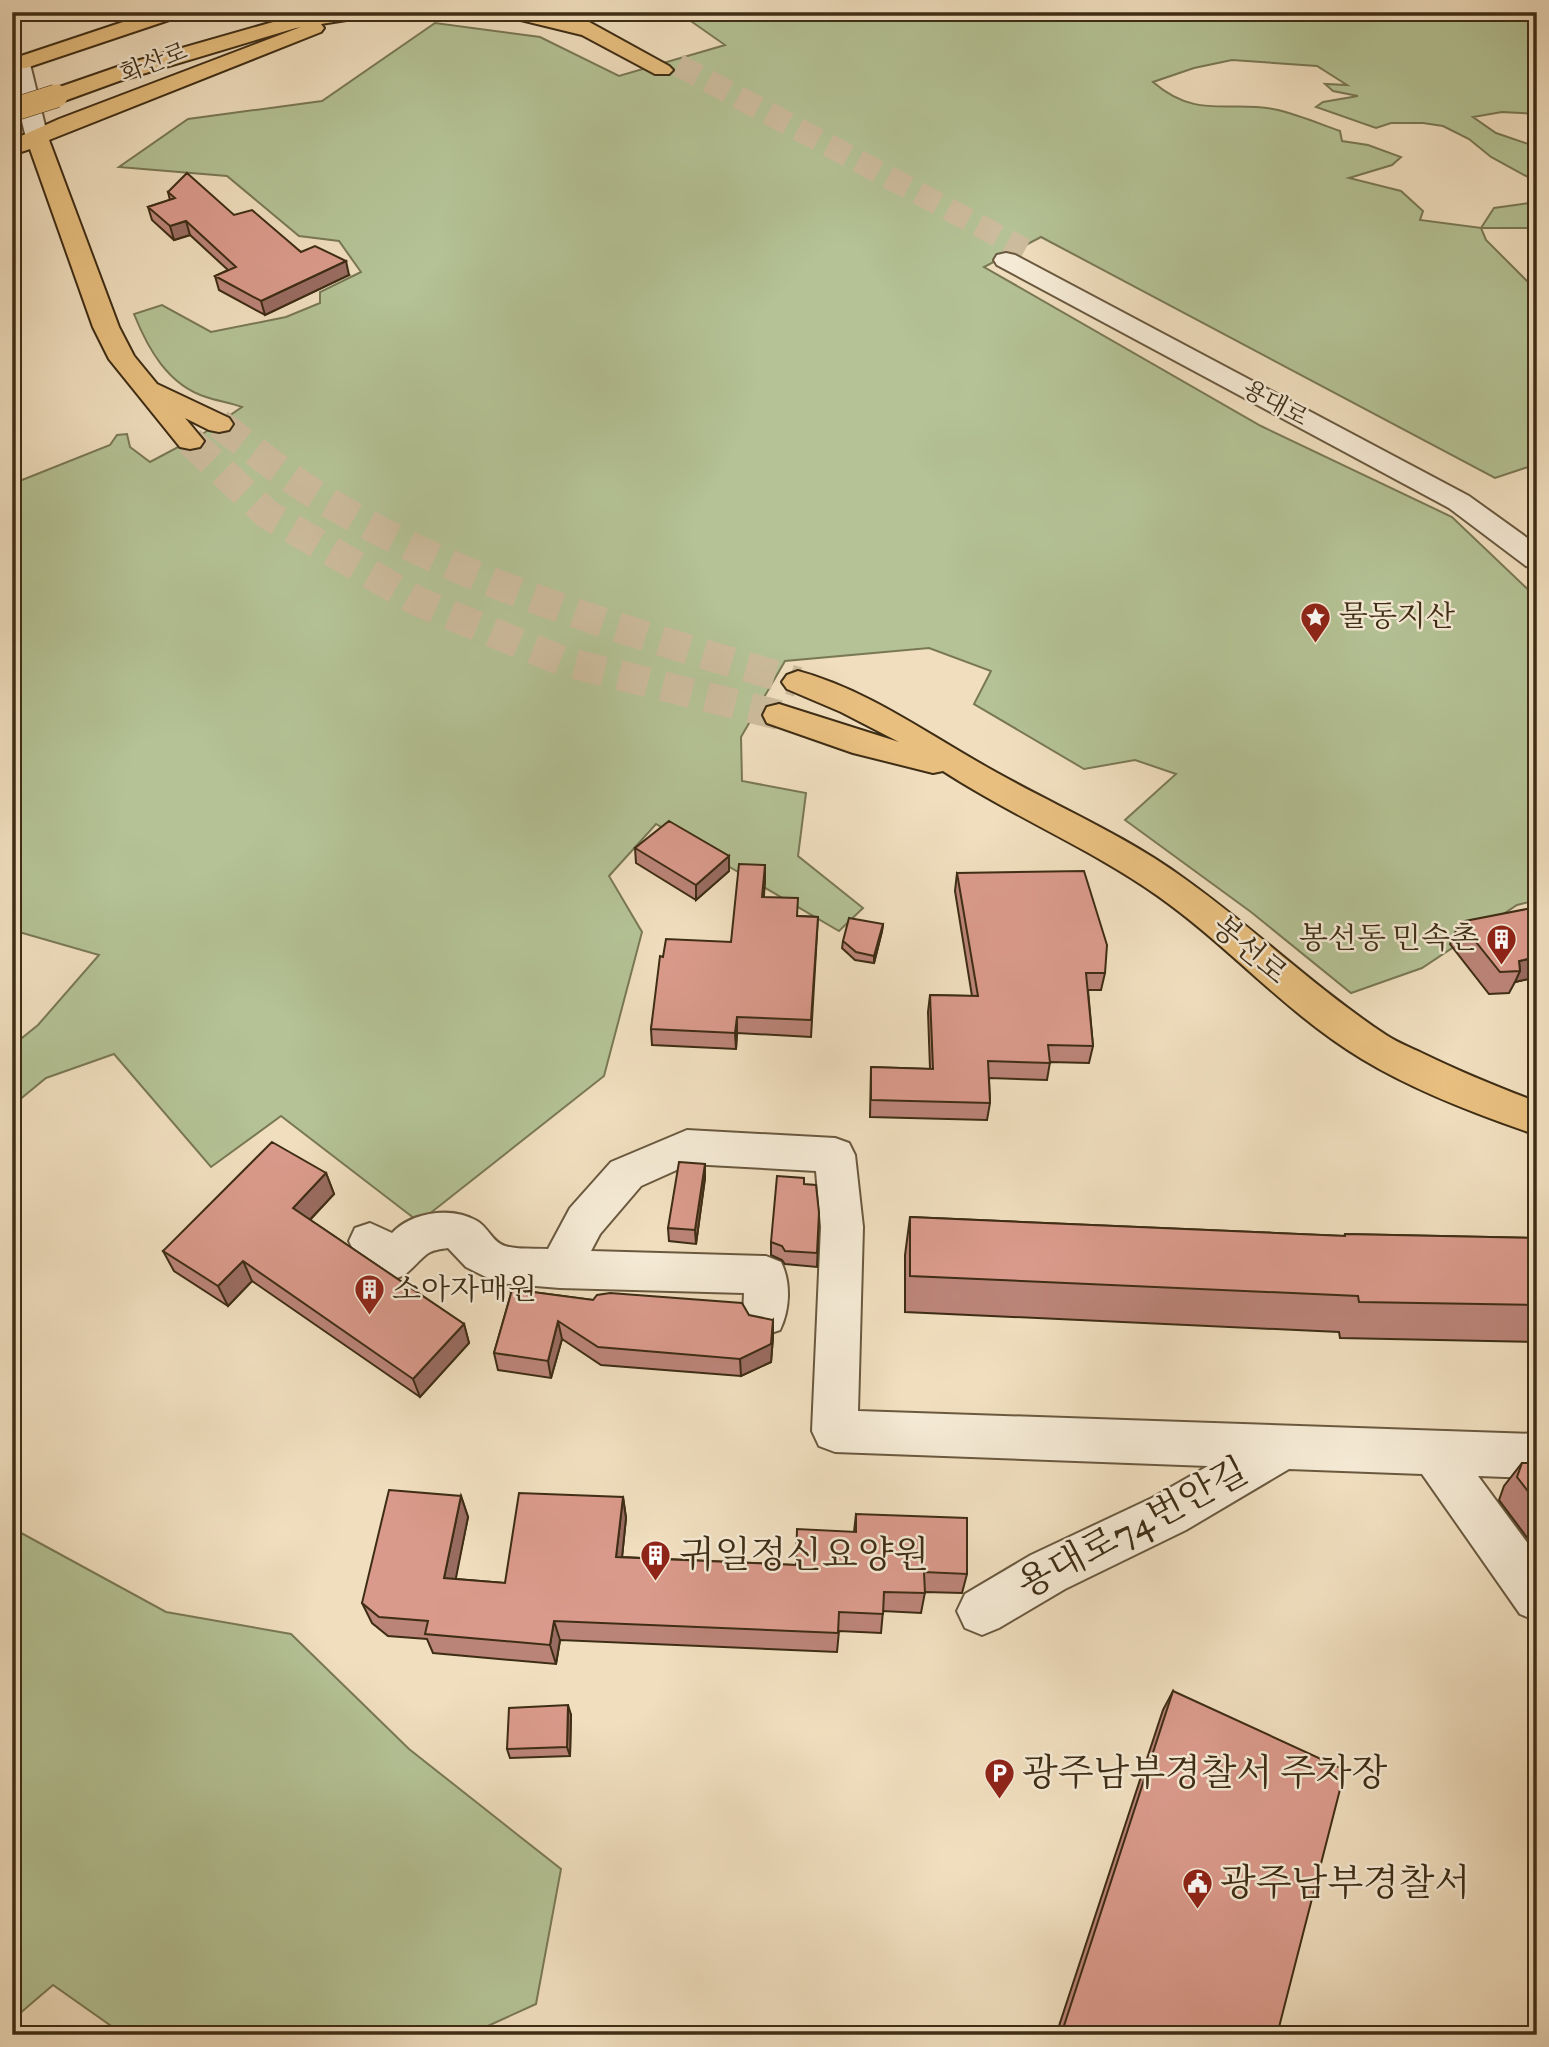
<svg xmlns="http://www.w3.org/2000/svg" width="1549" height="2047" font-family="'IM FELL DW Pica','Noto Serif KR',serif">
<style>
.green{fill:#b4c295;stroke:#797855;stroke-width:2}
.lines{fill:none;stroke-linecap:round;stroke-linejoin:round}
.minor-tunnel{stroke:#ccbb9c;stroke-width:23;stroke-dasharray:23 11;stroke-linecap:butt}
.major-tunnel{stroke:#ccbb9c;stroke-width:30;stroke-dasharray:30 15;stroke-linecap:butt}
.minor-casing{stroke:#6a593f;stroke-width:4}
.major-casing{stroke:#3e2d15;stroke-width:4}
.highway-casing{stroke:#3e2d15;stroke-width:4}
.minor{fill:#f5ead5;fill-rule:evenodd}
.major{fill:#e8bf7f;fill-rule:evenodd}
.highway{fill:#e8bf7f;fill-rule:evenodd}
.highway-bridge-casing{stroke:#3e2d15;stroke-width:24;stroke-linecap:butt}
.highway-bridge{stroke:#e8bf7f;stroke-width:23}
.wall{fill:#bb8478;stroke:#3e2d15;stroke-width:2}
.shaded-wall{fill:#996c61;stroke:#3e2d15;stroke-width:2}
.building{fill:#da9a8b;stroke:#3e2d15;stroke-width:2}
.labels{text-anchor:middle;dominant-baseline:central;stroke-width:5;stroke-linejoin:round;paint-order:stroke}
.far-street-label{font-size:24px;fill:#3e2d15;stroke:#f5ead5}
.poi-label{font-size:30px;fill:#3e2d15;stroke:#f5ead5;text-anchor:start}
.street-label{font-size:30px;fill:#3e2d15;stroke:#f5ead5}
.near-street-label{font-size:37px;fill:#3e2d15;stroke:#f5ead5}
.near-poi-label{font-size:37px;fill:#3e2d15;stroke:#f5ead5;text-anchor:start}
</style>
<rect width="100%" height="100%" fill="#f0debe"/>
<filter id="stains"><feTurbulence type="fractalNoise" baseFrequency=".00286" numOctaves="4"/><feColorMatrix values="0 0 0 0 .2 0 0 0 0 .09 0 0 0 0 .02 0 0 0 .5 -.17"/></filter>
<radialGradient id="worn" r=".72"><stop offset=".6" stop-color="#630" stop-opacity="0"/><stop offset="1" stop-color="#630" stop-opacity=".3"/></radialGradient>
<path class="green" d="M678 12H1537V114L1502 112 1473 117 1496 133 1537 147V182L1491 157 1469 139 1443 126 1423 123H1391L1376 128 1316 107 1323 102 1358 96 1333 91 1325 84 1347 85 1317 66 1232 60 1194 68 1153 82C1198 121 1231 99 1278 110 1299 115 1320 124 1340 131L1342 141 1368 145 1401 157 1392 165 1349 178 1401 191 1423 211 1420 220 1481 228 1494 208 1537 202V228H1481L1486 240 1537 291V464L1495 478 1041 237 984 267 1261 426 1452 517 1537 598V900L1517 905 1422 968 1351 993 1251 912 1125 820 1176 774 1135 760 1084 769 974 704 991 671 929 648 785 661 741 737 742 781 806 793 798 856 863 908 839 931 656 824 609 876 642 932 604 1076 419 1222 281 1116 211 1167 114 1054 46 1078 12 1106V1046L38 1025 99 955 12 930V484L110 445 117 435 127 434 130 447 150 462 201 435 242 407C231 403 218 401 206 397 168 385 148 349 134 314L162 305 211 332 286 317 320 303V292L361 272 339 241 299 236 227 176 119 167 188 119 322 101 435 23 540 37 619 76 725 45Z
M12 1528 166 1612 291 1634 409 1749 561 1869 536 2004 468 2035H124L53 1985 12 2020Z"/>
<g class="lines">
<path class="minor-tunnel" d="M678 65 1025 250"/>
<path class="major-tunnel" d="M219 424C252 448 283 475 318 496 466 587 633 633 798 682
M190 441 267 514 417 601 562 661 779 715"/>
<defs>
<path id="minor" d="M19 58 26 60 30 64 48 138 45 143H29L26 138 12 80V59Z
M1006 253 1015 255 1469 496 1537 545V569L1526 566 1449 508 997 265 994 260 997 255Z
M687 1130 835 1138 849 1143 855 1155 863 1227 858 1411 1537 1434V1478L1478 1476 1537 1556V1621L1520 1614 1422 1474 1289 1469 1186 1530 1065 1589 999 1628 982 1635 965 1628 957 1611 965 1594 1031 1555 1152 1498 1208 1466 835 1452 819 1446 812 1431 821 1227 816 1171 690 1164 641 1186 600 1234 591 1251 766 1256 781 1262C791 1282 790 1309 780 1330L765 1335 750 1330 743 1316 744 1293 560 1288 498 1283 466 1267 448 1248C441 1249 432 1250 427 1254 404 1273 402 1290 371 1266 361 1258 354 1253 349 1241L355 1228 370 1223 392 1233C411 1212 452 1206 477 1221 488 1227 492 1242 505 1246 518 1250 535 1248 548 1249L570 1208 611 1162Z"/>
<path id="major" d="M314 22 321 24 324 28 321 32 49 140 119 327 134 356 157 384 229 418 233 424 229 430 219 432 209 430 185 418 204 441 200 447 190 449 180 447 109 359 93 327 30 149 12 155V140L59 119Z
M798 671C864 689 919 728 978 762 1046 802 1121 832 1185 879 1255 929 1315 988 1386 1035 1398 1043 1412 1048 1424 1054 1461 1072 1498 1087 1537 1102V1135C1478 1115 1415 1091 1362 1059 1287 1014 1229 946 1158 896 1090 848 1012 816 943 771L933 773 853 753 767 723 763 715 767 707 779 704 899 742 841 712 787 689 782 682 787 675Z"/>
<path id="highway" d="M153 12H184L181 16 26 68 12 69V59Z
M318 12H369L359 18 296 28 119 81 64 101H48L45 96 48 91 126 64 287 18Z
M501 12H537L548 15 546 12H571L669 66 673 70 669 74H655L582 35 504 16Z"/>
</defs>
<use href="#minor" class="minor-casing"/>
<use href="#major" class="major-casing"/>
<use href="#highway" class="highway-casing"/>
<use href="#minor" class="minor"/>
<use href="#major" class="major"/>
<use href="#highway" class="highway"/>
<defs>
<path id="highway-bridge" d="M12 110 56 96"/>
</defs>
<use href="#highway-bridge" class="highway-bridge-casing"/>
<use href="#highway-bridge" class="highway-bridge"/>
</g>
<path class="wall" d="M168 192 234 215 301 252 349 275 265 315 219 290 215 276 228 270 190 235 174 240 152 220 148 207 170 200Z
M635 848 729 856V871L696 900 636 863Z
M765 865 764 897 798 916 818 917 811 1037 737 1033 736 1049 652 1045 651 1029 663 957 731 942Z
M957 873 1105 973 1101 990H1088L1093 1046 1089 1063 1050 1062 1047 1080 989 1078 990 1103 987 1120 870 1117 871 1067 930 1069 928 1012 930 995 972 996 955 891Z
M1460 922 1537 977 1515 982 1509 993 1489 994 1450 944Z
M883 924 882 931 874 963 855 960 842 948 843 941Z
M326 1173 334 1194 310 1220 464 1324 469 1343 420 1397 252 1281 228 1306 174 1271 163 1251Z
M705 1178 696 1244 669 1241 668 1228Z
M804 1184 819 1213 817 1267 785 1264 782 1260 771 1255V1242Z
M910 1217 1344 1236 1345 1234 1537 1238V1342L1340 1338 1339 1332 905 1312V1255Z
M510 1289 593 1300 749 1315 773 1337 771 1362 741 1376 601 1365 562 1339 551 1378 498 1370 494 1353 511 1294Z
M1522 1463H1537V1551L1499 1500 1504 1486Z
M461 1496 468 1517 455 1579 505 1583 623 1497 626 1518 622 1557 796 1565 854 1532 856 1514 967 1574 962 1593 925 1592 921 1613 883 1611 881 1633 839 1631 837 1652 560 1640 556 1664 433 1653 427 1639 388 1636 372 1623 362 1603Z
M1173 1691 1277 2035H1056L1163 1710Z
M571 1715 570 1756 510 1758 507 1749Z"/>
<path class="shaded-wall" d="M74 12H107V17L76 20Z
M186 221 190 235 174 240 170 226Z
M346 261 349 275 265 315 261 301Z
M729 856V871L696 900V885Z
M765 865V882L762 913V897Z
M883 924 882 931 874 963V956Z
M1537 957V977L1515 982 1520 971 1519 961Z
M737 1017V1033L736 1049 735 1033Z
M705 1164V1178L696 1244 695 1230Z
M326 1173 334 1194 301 1229 293 1208Z
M243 1261 252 1281 228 1306 218 1286Z
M773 1320V1337L771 1362 741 1376 740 1359Z
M558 1321 562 1339 551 1378 548 1361Z
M464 1324 469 1343 420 1397 413 1379Z
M461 1496 468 1517 452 1598 444 1578Z
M623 1497 626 1518 620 1577 616 1557Z
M554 1621 560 1640 556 1664 550 1645Z
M568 1705 571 1715 570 1756 567 1747Z"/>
<path class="building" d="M187 173 234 215 252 210 301 252 315 246 346 261 261 301 215 276 236 267 186 221 170 226 148 207 175 198 168 192Z
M669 821 729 856 696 885 635 848Z
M739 864 765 865 762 897 798 898 797 916 818 917 811 1020 737 1017 735 1033 651 1029 660 956 663 957 666 939 731 942Z
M1084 871 1107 945 1105 973H1086L1093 1046 1048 1045 1050 1063 988 1061 990 1103 871 1100V1067L933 1069 930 995 978 996 957 873Z
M1537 907V957L1519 961 1520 971 1500 972 1460 922Z
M849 918 883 924 874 956 856 952 843 941Z
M272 1142 326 1173 293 1208 464 1324 413 1379 243 1261 218 1286 163 1251Z
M679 1162 705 1164 695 1230 668 1228Z
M777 1176 804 1178V1184L816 1185 819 1213 817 1253 785 1251 782 1246 771 1242Z
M910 1217 1345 1236V1234L1537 1238V1305L1359 1302 1358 1296 910 1276Z
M510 1289 593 1300 597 1295 610 1293 742 1303 749 1315 773 1320 771 1344 740 1359 598 1347 558 1321 548 1361 494 1353 512 1290Z
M1522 1463H1537V1503L1517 1477Z
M389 1490 461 1496 444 1578 505 1583 519 1493 623 1497 616 1557 796 1565 797 1529 856 1532V1514L967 1518V1574L924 1572 925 1593 884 1592 883 1614 839 1612 838 1633 554 1621 550 1645 425 1634 428 1621 379 1617 362 1603Z
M1173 1691 1345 1770 1277 2035H1061Z
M568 1705 567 1747 507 1749 509 1708Z"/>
<defs>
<symbol id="sight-pin" viewBox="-11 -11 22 30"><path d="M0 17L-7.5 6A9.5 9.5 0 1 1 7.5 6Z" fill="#8f2418" stroke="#f5ead5"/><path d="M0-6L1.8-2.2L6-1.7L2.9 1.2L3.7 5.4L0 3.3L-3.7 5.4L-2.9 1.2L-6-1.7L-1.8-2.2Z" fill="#fff"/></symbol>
<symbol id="building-pin" viewBox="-11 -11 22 30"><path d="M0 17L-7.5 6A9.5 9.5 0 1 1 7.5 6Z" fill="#8f2418" stroke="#f5ead5"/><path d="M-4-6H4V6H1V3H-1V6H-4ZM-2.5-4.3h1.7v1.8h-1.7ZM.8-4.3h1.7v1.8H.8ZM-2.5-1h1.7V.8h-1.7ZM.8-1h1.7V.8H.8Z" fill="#fff"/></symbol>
<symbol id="parking-pin" viewBox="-11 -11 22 30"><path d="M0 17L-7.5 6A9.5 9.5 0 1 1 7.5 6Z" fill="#8f2418" stroke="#f5ead5"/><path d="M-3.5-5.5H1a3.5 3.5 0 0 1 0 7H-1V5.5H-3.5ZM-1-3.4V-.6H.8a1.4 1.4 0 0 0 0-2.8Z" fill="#fff"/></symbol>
<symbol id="civic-pin" viewBox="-11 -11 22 30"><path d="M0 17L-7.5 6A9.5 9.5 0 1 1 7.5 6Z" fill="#8f2418" stroke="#f5ead5"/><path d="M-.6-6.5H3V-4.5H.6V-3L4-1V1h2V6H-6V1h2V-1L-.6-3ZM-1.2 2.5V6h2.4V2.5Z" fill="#fff"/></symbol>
</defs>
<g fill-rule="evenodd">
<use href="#sight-pin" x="1298" y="600" width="35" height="47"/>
<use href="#building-pin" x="1484" y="922" width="35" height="47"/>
<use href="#building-pin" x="352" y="1272" width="35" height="47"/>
<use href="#building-pin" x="638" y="1538" width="35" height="47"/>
<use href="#parking-pin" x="982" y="1756" width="35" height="47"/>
<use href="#civic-pin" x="1180" y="1866" width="35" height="47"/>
</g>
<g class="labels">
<g class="far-street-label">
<text transform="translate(154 63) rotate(-21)">화산로</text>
<text transform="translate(1275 404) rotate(28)">용대로</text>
</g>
<g class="poi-label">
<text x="1339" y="617">물동지산</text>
<text x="1479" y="939" text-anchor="end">봉선동 민속촌</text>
<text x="392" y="1290">소아자매원</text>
</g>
<g class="street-label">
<text transform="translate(1249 951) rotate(40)">봉선로</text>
</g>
<g class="near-street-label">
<text transform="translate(1133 1529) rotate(-28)">용대로74번안길</text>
</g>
<g class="near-poi-label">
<text x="679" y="1556">귀일정신요양원</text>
<text x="1022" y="1774">광주남부경찰서 주차장</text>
<text x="1220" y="1884">광주남부경찰서</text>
</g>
</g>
<rect width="1549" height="2047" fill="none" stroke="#f0debe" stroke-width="42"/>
<rect x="14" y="14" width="1521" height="2019" fill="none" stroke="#3e2d15" stroke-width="3.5"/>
<rect x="21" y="21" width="1507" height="2005" fill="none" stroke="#3e2d15" stroke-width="2"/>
<rect width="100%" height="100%" filter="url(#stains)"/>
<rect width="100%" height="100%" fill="url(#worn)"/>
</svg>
